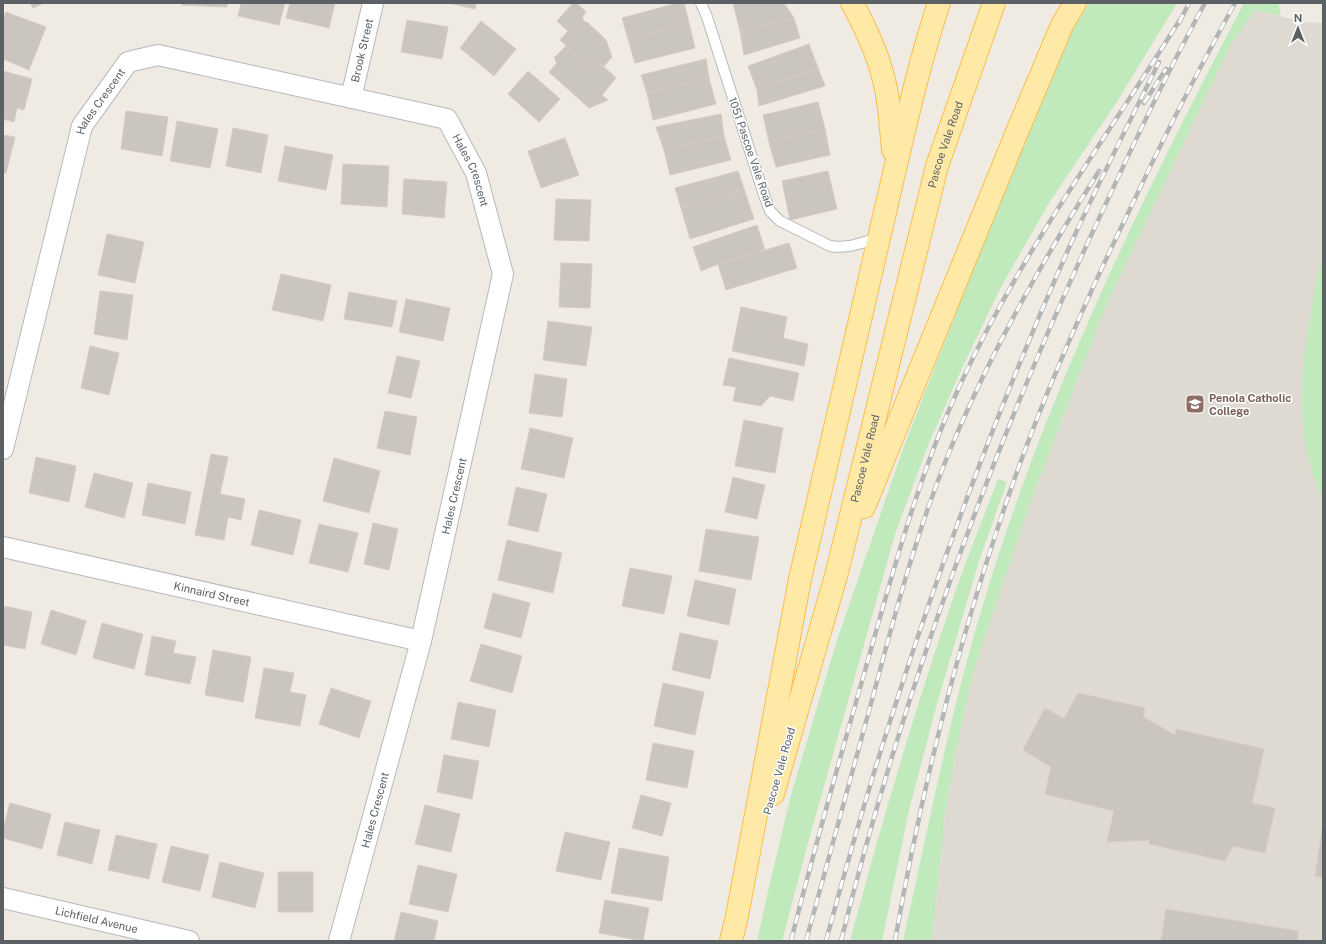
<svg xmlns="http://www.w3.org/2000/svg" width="1326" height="944" font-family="'Public Sans',sans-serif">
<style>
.education{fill:#dedad1}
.green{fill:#c0e9bc}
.building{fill:#cac5bf;stroke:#d4ccc0}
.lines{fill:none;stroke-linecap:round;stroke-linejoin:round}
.lane-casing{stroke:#b5b9be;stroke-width:12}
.street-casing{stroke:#b5b9be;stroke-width:22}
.primary-casing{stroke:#febc4c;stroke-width:24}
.lane{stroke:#fff;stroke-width:10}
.street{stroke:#fff;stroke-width:20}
.primary{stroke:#ffe9a7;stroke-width:22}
.rail-casing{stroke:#b4b5b5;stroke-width:4.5}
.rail{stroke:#fff;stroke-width:3;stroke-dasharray:9;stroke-linecap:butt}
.labels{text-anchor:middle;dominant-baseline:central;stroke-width:3;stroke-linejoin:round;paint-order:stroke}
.street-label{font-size:11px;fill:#5a6064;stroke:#fff}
.education-label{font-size:11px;font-weight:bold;fill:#785e54;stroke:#fff;text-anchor:start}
</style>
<rect width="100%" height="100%" fill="#efebe2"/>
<path class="education" d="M1255 10 1304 22 1323 23V941H932L945 814 956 752 974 669 1030 503 1106 306 1230 46Z"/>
<path class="green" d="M1089 3H1177L1118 100 1049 203 1001 287 962 368 929 443 896 531 808 843 782 941H757L769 887 791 795 837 640 903 449 1016 159 1052 74 1081 13Z
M1244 3H1278L1281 16 1255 10 1230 46 1106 306 1030 503 974 669 956 752 945 814 932 941H903C928 830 949 717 982 608 1045 396 1142 197 1244 3Z
M1323 258V499C1294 439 1300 375 1311 312 1314 294 1316 275 1323 258Z
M998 479 1007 482 979 561 938 700 909 810 882 941H850C880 827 914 713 952 601 966 560 983 519 998 479Z"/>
<path class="building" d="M30 3H44L33 8Z
M182 3H227V7L182 5Z
M241 3H285L279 25 238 16Z
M290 3H335L329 28 286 18Z
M448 3H476L475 9Z
M573 3H577L586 12 582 18 586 23 587 22 606 40 612 57 604 66 601 64 595 72 560 40 568 31 557 21Z
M678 3H684L689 23 628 39 622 18Z
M733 3H784L794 18 740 31Z
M6 12 46 27 29 70 3 59V18Z
M794 18 800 38 744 55 740 31Z
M407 20 448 27 442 59 401 52Z
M481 21 516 49 494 76 460 48Z
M689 23 695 48 635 63 628 39Z
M809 44 818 68 757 90 748 66Z
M566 46 595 72 601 64 616 78 602 95 608 100 589 108 549 72 557 63 555 61 556 60 554 58Z
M706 59 709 78 647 93 641 75Z
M818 68 825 86 759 106 757 90Z
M3 71 32 79 24 110 17 108 14 122 3 119Z
M528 71 560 99 539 122 508 94Z
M709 78 716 104 653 120 647 93Z
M818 102 825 129 769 142 763 115Z
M126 111 168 117 162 156 121 149Z
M721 114 724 136 664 150 656 127Z
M177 121 218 129 210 168 170 161Z
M233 128 268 135 261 173 226 166Z
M825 129 830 155 776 167 769 142Z
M3 135 15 137 6 173 3 172Z
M724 136 731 160 670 175 664 150Z
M565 138 579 175 541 188 528 151Z
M285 146 333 155 326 190 278 181Z
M343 164 389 166 387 207 341 204Z
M738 171 744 189 681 208 675 188Z
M828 171 837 209 790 220 782 181Z
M404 179 447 182 444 218 402 214Z
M744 189 754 219 690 239 681 208Z
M556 199 591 200 589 241 554 240Z
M757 225 765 250 718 264 701 271 693 247Z
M107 234 144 242 135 283 98 275Z
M789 243 797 268 726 290 718 264Z
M561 263 592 264 590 308 559 307Z
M281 274 331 285 323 321 272 310Z
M100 291 133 295 127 340 94 334Z
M349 292 397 301 392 327 344 319Z
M406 299 450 308 443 341 399 332Z
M741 307 787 317 783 338 808 344 804 366 732 351Z
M548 321 592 327 586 366 543 360Z
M90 346 119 353 109 395 81 388Z
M397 356 420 361 411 398 388 393Z
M729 358 799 373 793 401 770 396 761 406 733 401 736 387 723 385Z
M535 374 567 379 562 417 529 413Z
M385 411 417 417 410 455 377 448Z
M744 420 783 428 775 473 735 466Z
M530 428 573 438 564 478 521 469Z
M211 454 228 457 220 494 245 499 241 520 228 517 224 540 195 535Z
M36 457 76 466 69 502 29 493Z
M334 458 380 471 369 513 323 501Z
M94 473 133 483 124 518 85 507Z
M733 477 765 485 757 519 725 512Z
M148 483 191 492 185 524 142 515Z
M516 487 547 494 538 532 508 525Z
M259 510 301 520 293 555 251 545Z
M373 523 398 529 389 570 364 564Z
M319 524 358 533 348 572 309 563Z
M706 529 759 537 751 580 699 571Z
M507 540 562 553 553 593 498 580Z
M630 568 672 576 664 614 622 606Z
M695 580 736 589 729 625 687 616Z
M493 593 530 603 521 638 484 628Z
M3 606 32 612 25 649 3 645Z
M51 610 86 621 76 655 41 644Z
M102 623 143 634 134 669 93 658Z
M680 633 718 641 710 679 672 670Z
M152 636 176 641 173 653 196 657 190 684 145 675Z
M481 644 522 656 512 693 470 681Z
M213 650 251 657 243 702 205 695Z
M264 668 294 673 290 692 306 695 300 726 255 718Z
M663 683 704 692 695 735 654 726Z
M331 688 371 701 359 738 319 724Z
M1078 693 1145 708 1143 717 1175 735 1176 729 1264 749 1252 803 1275 808 1265 853 1233 846 1225 861 1149 844 1150 840 1107 842 1114 811 1045 794 1051 767 1023 750 1045 708 1064 719Z
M458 702 496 710 489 747 451 739Z
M653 743 694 751 687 788 646 780Z
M444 755 479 761 472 799 437 792Z
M641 795 671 803 662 836 632 828Z
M10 803 51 814 42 849 3 838V829Z
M425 805 460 814 451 852 415 844Z
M65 822 100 830 92 864 57 855Z
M1323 824V877L1315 876Z
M565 832 610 842 601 880 556 871Z
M116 835 157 844 149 879 108 870Z
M171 846 209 855 200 891 162 882Z
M619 848 669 857 662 901 611 893Z
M220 862 264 873 255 908 212 897Z
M418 865 457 874 448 912 409 904Z
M278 872H313V912H278Z
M605 900 649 908 643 941 599 933Z
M1166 909 1298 931 1297 941H1161Z
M401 912 438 921 434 941H394Z"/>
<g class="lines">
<defs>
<path id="lane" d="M701 3 707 17 765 198 770 211 780 221 830 246C847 249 862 243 878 238"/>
<g id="street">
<path id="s1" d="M351 98 373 3"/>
<path id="s2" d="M3 449 82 126 128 62 158 55 447 119 476 173 503 274 421 641 339 941"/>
<path id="s3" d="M3 547 421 641"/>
<path id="s4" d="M3 898 189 941"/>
</g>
<g id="primary">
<path d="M852 3C867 30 880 58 886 89 890 109 891 130 893 150"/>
<path d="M864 507 1017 132 1062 25 1075 3"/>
<path id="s5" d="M773 794 836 576 937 166 994 3"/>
<path d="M731 941 737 916 800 579 895 169C908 114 921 57 939 3"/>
</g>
</defs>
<use href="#lane" class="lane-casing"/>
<use href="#street" class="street-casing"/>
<use href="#primary" class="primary-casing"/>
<use href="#lane" class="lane"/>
<use href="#street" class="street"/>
<use href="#primary" class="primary"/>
<defs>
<path id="rail" d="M1179 23 1189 3
M1144 103 1166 69
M791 941C814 849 840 758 866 667 893 571 919 474 961 383 1020 254 1106 139 1181 18
M806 941C828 861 850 780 872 700 893 621 914 541 944 465 985 362 1040 265 1099 171
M826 941C847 863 869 786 894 709 945 550 1004 393 1072 241 1100 180 1130 121 1159 62
M841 941C901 700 986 465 1089 240 1126 160 1163 80 1205 3
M895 941C923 781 963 622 1018 469 1051 378 1090 291 1132 205 1164 136 1199 69 1235 3"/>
</defs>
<use href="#rail" class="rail-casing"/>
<use href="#rail" class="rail"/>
</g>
<defs>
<symbol id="school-square" viewBox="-11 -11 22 22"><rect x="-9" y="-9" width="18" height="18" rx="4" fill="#8d6e63" stroke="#fff"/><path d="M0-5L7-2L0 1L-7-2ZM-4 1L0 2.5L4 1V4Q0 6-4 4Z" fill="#fff"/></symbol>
</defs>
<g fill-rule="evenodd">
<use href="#school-square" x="1184" y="393" width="22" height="22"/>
</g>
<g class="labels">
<g class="street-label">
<text stroke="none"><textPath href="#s1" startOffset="49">Brook Street</textPath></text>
<text stroke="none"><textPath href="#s2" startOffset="363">Hales Crescent</textPath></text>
<text stroke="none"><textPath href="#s5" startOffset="672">Pascoe Vale Road</textPath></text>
<text transform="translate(751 152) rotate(71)">1051 Pascoe Vale Road</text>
<text stroke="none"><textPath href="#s2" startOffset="795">Hales Crescent</textPath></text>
<text stroke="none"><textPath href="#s5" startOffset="348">Pascoe Vale Road</textPath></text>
<text transform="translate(454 496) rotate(-77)">Hales Crescent</text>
<text stroke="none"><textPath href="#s3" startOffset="214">Kinnaird Street</textPath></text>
<text transform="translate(779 771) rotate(-74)">Pascoe Vale Road</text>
<text transform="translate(375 810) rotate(-75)">Hales Crescent</text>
<text stroke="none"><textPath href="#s4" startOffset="96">Lichfield Avenue</textPath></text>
</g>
<g class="education-label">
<text x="1209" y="398">Penola Catholic<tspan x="1209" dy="13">College</tspan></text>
</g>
</g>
<rect width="1326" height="944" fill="none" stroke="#5a6064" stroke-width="8"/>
<g transform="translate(1298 28)" stroke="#ffffff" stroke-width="3" paint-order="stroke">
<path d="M0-3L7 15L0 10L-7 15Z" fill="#5a6064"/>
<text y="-6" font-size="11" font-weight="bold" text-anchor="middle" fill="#5a6064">N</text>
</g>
</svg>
